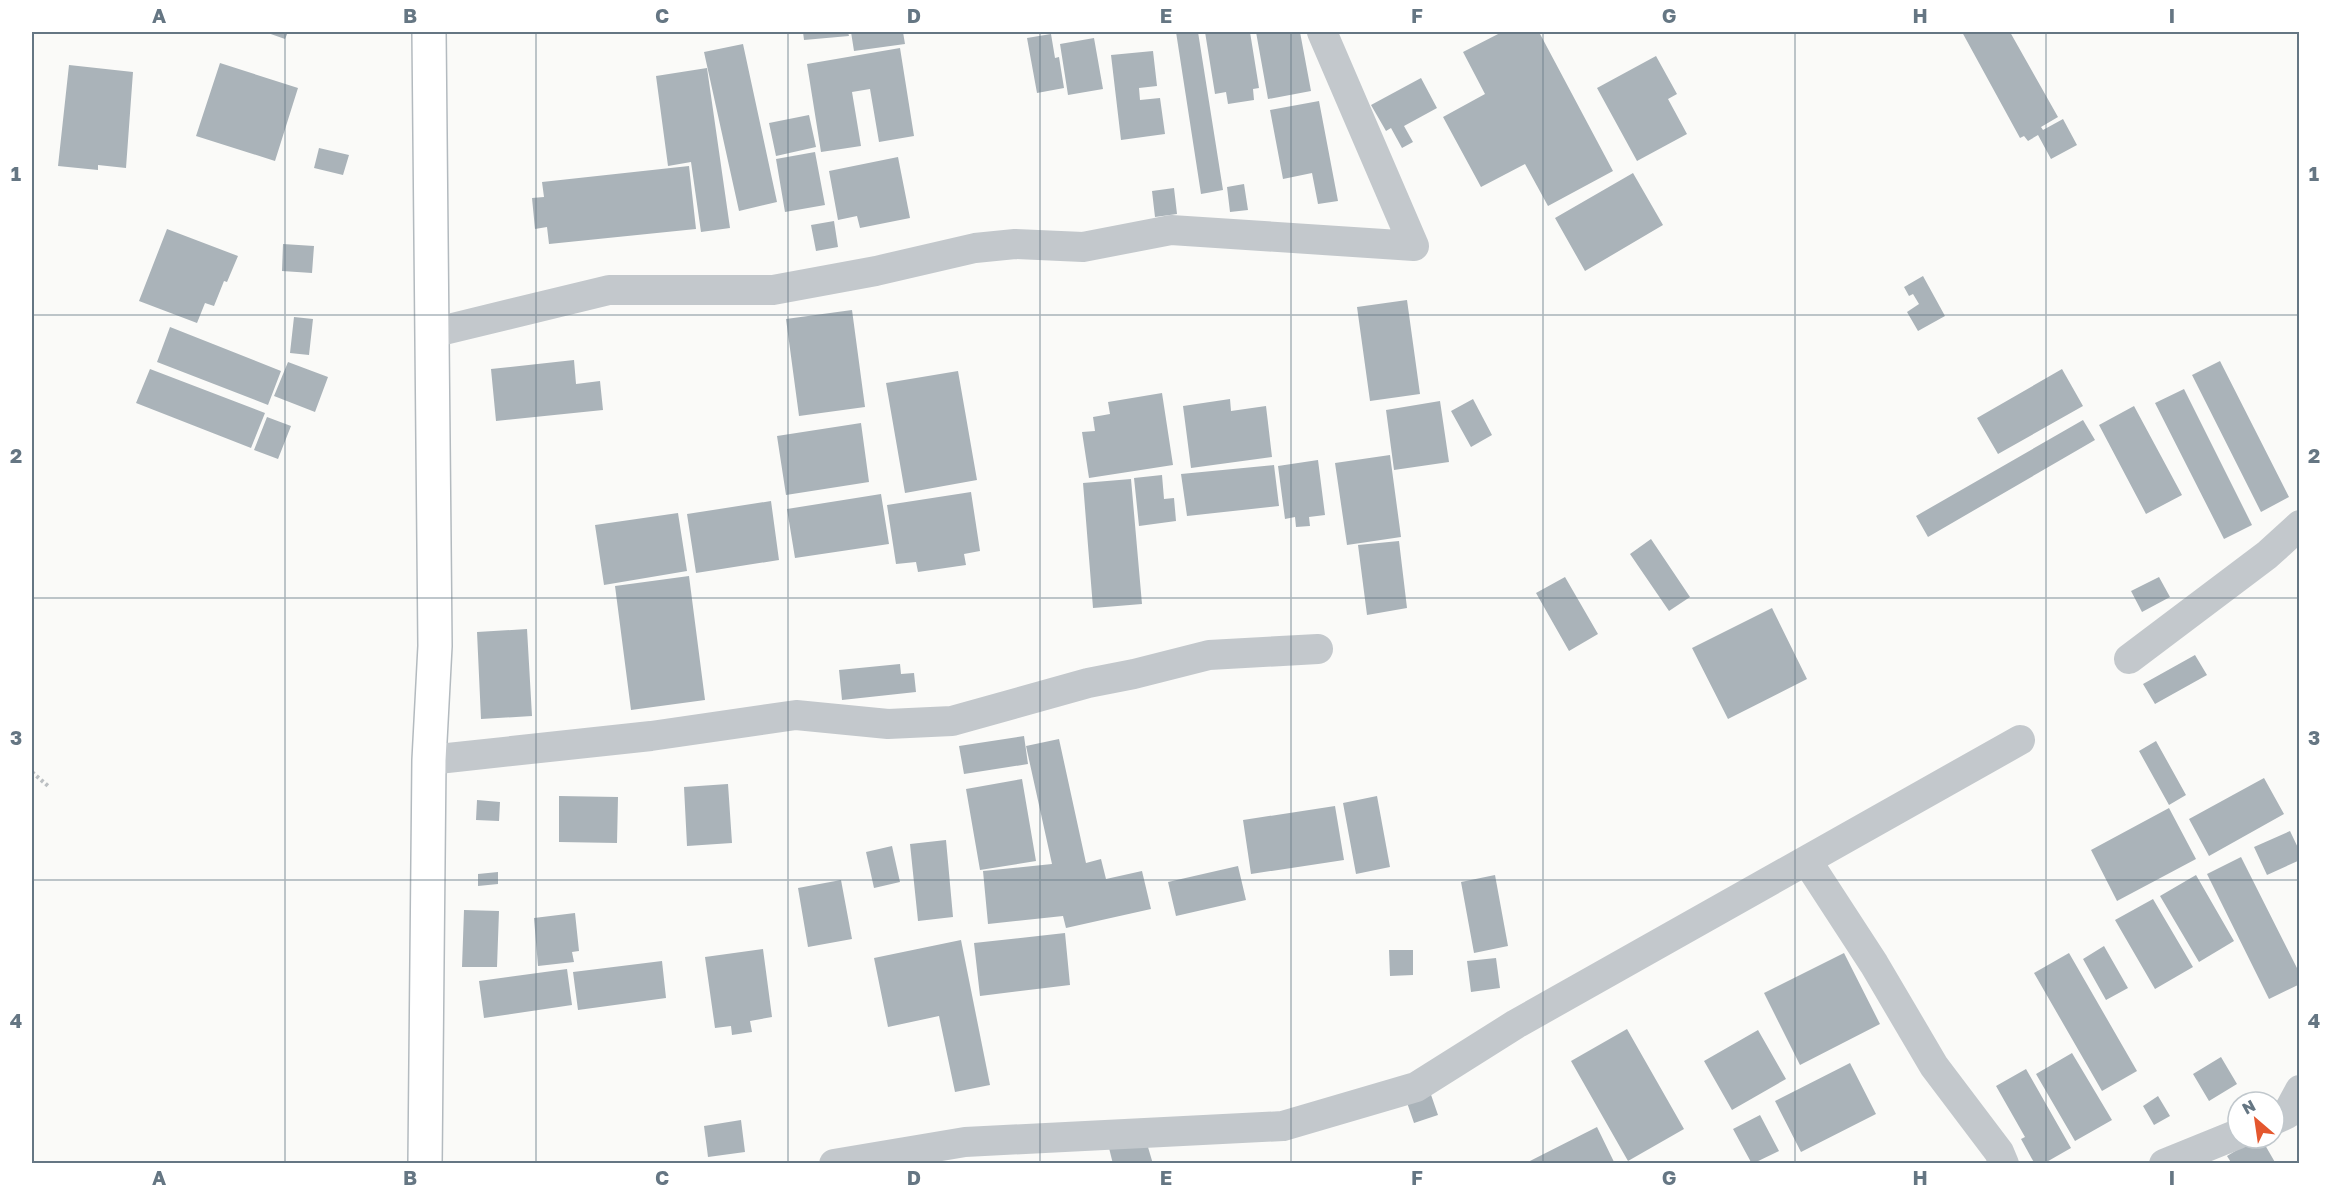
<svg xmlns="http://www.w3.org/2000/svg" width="2331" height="1195" font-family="'Golos Text',sans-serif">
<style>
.building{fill:#aab3b9}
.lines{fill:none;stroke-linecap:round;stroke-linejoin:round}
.secondary-casing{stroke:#b3babf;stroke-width:36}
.path{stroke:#bbbfc2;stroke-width:4;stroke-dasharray:3 3;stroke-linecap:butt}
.street{stroke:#c3c8cc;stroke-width:30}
.secondary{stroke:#fff;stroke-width:33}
.grid{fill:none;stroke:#657683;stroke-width:1.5;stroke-opacity:0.55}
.neatline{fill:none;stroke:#657683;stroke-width:2}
.grid-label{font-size:20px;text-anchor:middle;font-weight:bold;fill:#657683}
</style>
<rect width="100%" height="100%" fill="#fafaf8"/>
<path class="building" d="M265 32H288L285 39Z
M803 32H848L849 36 804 40Z
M851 32H903L905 44 854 51Z
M1176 32H1198L1223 190 1201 194Z
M1205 32H1250L1259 88 1253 89 1254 100 1228 104 1226 92 1215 94Z
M1256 32H1300L1311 91 1268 99Z
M1502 32H1539L1613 171 1548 206 1525 164 1481 187 1443 117 1485 94 1463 52Z
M1962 32H2010L2058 117 2041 127 2043 130 2063 119 2077 145 2051 159 2038 135 2028 141 2024 136 2020 138Z
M1051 34 1055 58 1059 57 1064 88 1037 93 1027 38Z
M1094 38 1103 89 1068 95 1060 44Z
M743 44 777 202 739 211 704 52Z
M900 48 914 136 879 142 870 89 852 92 861 146 821 152 807 64Z
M1153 51 1157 86 1139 88 1140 100 1160 98 1165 134 1121 140 1111 55Z
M1656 56 1677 94 1668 99 1687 134 1637 161 1597 88Z
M220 63 298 88 275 161 196 136Z
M69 65 133 72 126 168 98 165V170L58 166Z
M707 68 730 228 701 232 691 162 668 166 656 76Z
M1421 78 1437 108 1404 126 1413 142 1402 148 1391 128 1386 131 1371 105Z
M1319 101 1338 201 1318 204 1312 173 1283 179 1270 110Z
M809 115 816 147 776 156 769 123Z
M319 148 349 155 343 175 314 168Z
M815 152 825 205 785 212 776 159Z
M898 157 910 218 860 228 857 216 838 220 829 171Z
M689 166 696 229 549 244 547 227 535 229 532 198 544 197 542 182Z
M1633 173 1663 225 1585 271 1555 218Z
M1244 184 1248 210 1230 212 1227 187Z
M1174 188 1177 214 1155 217 1152 191Z
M834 221 838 247 816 251 811 225Z
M167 229 238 256 227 282 224 281 214 306 205 303 197 323 139 301Z
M283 244 314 246 312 273 282 271Z
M1923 276 1945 316 1918 331 1907 312 1919 304 1913 294 1909 296 1904 287Z
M1407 300 1420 394 1370 401 1357 307Z
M852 310 865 407 799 416 786 319Z
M294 317 313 319 309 355 290 353Z
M170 327 281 371 268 405 157 362Z
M574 360 576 384 600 381 603 410 496 421 491 369Z
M2220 361 2289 497 2261 512 2192 375Z
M288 362 328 377 315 412 274 396Z
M150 369 265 413 251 448 136 403Z
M2062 369 2083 406 1998 454 1977 418Z
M958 371 977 480 905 493 886 383Z
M2184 389 2252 525 2224 539 2155 403Z
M1162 393 1173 465 1089 478 1082 432 1095 431 1093 417 1110 414 1108 402Z
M1230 399 1231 411 1266 406 1272 457 1191 468 1183 406Z
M1473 399 1492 435 1471 447 1451 411Z
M1440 401 1449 462 1394 470 1386 410Z
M2134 406 2182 495 2146 514 2099 425Z
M267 417 291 426 278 459 254 450Z
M2083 420 2095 440 1928 537 1916 516Z
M861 423 869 482 786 495 777 436Z
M1390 455 1401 537 1347 545 1335 463Z
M1318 460 1325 515 1309 517 1310 526 1296 527 1295 517 1285 519 1278 466Z
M1274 465 1279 506 1187 516 1181 474Z
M1162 475 1164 499 1174 498 1176 521 1139 526 1134 478Z
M1131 479 1142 604 1093 608 1083 483Z
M971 492 980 551 964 554 966 565 918 572 916 562 896 564 887 505Z
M881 494 889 544 795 558 787 509Z
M771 501 779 560 696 573 687 514Z
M678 513 687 571 604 585 595 525Z
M1651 539 1690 597 1669 611 1630 554Z
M1399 541 1407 608 1367 615 1358 545Z
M689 576 705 700 631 710 615 586Z
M1565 577 1598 634 1569 651 1536 593Z
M2159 577 2170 597 2142 612 2131 591Z
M1772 608 1807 679 1728 719 1692 648Z
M527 629 532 716 481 719 477 632Z
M2195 655 2207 675 2155 704 2143 684Z
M900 664 901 674 914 673 916 692 842 700 839 670Z
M1024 736 1028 764 964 774 959 746Z
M1059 739 1086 863 1101 859 1106 879 1142 871 1151 909 1066 928 1063 916 988 924 983 871 1052 864 1026 746Z
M2156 741 2186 795 2169 805 2139 751Z
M2264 778 2284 814 2209 856 2189 819Z
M1022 779 1036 861 980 870 966 789Z
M728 784 732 843 687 846 684 787Z
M559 796 618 797 617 843 559 842Z
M1377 796 1390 867 1356 874 1343 803Z
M477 800 500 802 499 821 476 820Z
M1335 806 1344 860 1251 874 1243 820Z
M2169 808 2196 859 2117 901 2091 850Z
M2290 831 2300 852V860L2267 875 2254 847Z
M946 840 953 917 918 921 910 844Z
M892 846 900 882 874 888 866 852Z
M2241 857 2300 974V984L2269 999 2207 874Z
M1238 866 1246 900 1176 916 1168 882Z
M498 872V884L478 886V874Z
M1495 875 1508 946 1474 953 1461 882Z
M2196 875 2234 941 2199 962 2160 896Z
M841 880 852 939 808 947 798 888Z
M2153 899 2193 967 2155 989 2115 920Z
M464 910 499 911 497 967H462Z
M575 913 579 951 572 952 574 962 538 966 534 918Z
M1065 933 1070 985 980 996 974 943Z
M961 940 990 1085 955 1092 939 1016 888 1027 874 958Z
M2104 946 2128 988 2106 1000 2083 959Z
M763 949 772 1017 750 1021 752 1032 732 1035 731 1026 715 1028 705 957Z
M1389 950H1413V975L1390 976Z
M1844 953 1880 1024 1800 1065 1764 993Z
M2069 953 2137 1071 2102 1091 2034 973Z
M1496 958 1500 988 1471 992 1467 961Z
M662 961 666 998 578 1010 573 972Z
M567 969 572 1005 484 1018 479 981Z
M1627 1029 1684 1129 1628 1161 1571 1061Z
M1758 1030 1786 1079 1732 1110 1704 1061Z
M2072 1053 2112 1120 2075 1141 2036 1074Z
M2221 1057 2237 1084 2209 1101 2193 1074Z
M1850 1063 1876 1114 1801 1152 1775 1101Z
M2026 1069 2071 1148 2043 1164H2035L2032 1159 2021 1139 2025 1137 1996 1086Z
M1428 1086 1438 1115 1414 1123 1404 1094Z
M2158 1096 2170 1116 2154 1125 2143 1106Z
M1760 1115 1779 1151 1752 1164 1733 1129Z
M741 1120 745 1152 708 1157 704 1126Z
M1597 1127 1615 1164H1524Z
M1145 1137 1153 1164H1113L1109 1148Z
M2257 1138H2261L2276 1164H2232L2227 1156Z"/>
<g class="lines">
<defs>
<path id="secondary" d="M425 1164 429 760 435 646 429 32"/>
</defs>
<use href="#secondary" class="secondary-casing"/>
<path class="path" d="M32 772 48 786"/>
<path class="street" d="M432 333 609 290H773L876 271 975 248 1015 244 1083 247 1171 230 1414 246 1322 32
M2129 659 2267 555 2300 525
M429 760 651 736 796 715 888 724 952 721 1088 683 1134 674 1209 655 1318 649
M1807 861 1874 964 1934 1066 1999 1152 2004 1164
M2274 1120 2287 1114 2300 1090
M834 1164 965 1142 1283 1126 1416 1087 1516 1024 2020 740
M2164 1164 2238 1134"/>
<use href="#secondary" class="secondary"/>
</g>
<path class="grid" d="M285 32V1164M536 32V1164M788 32V1164M1040 32V1164M1291 32V1164M1543 32V1164M1795 32V1164M2046 32V1164M32 315H2300M32 598H2300M32 880H2300"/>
<rect width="2331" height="1195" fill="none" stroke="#ffffff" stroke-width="66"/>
<g transform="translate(2256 1120) rotate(331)"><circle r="28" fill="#ffffff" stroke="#c1c8cd" stroke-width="1.5"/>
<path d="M0-4.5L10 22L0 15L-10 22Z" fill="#e4572e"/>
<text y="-9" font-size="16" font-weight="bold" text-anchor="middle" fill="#657683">N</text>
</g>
<rect x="33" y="33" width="2265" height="1129" class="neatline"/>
<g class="grid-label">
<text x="159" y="23">A</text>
<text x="410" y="23">B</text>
<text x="662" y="23">C</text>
<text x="914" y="23">D</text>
<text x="1166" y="23">E</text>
<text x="1417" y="23">F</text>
<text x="1669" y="23">G</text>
<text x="1920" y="23">H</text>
<text x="2172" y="23">I</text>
<text x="16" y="181">1</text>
<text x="2314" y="181">1</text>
<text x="16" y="463">2</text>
<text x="2314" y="463">2</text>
<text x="16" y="745">3</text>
<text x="2314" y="745">3</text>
<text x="16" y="1028">4</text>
<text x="2314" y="1028">4</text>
<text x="159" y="1185">A</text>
<text x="410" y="1185">B</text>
<text x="662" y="1185">C</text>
<text x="914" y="1185">D</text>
<text x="1166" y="1185">E</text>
<text x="1417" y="1185">F</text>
<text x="1669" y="1185">G</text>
<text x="1920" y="1185">H</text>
<text x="2172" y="1185">I</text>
</g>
</svg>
